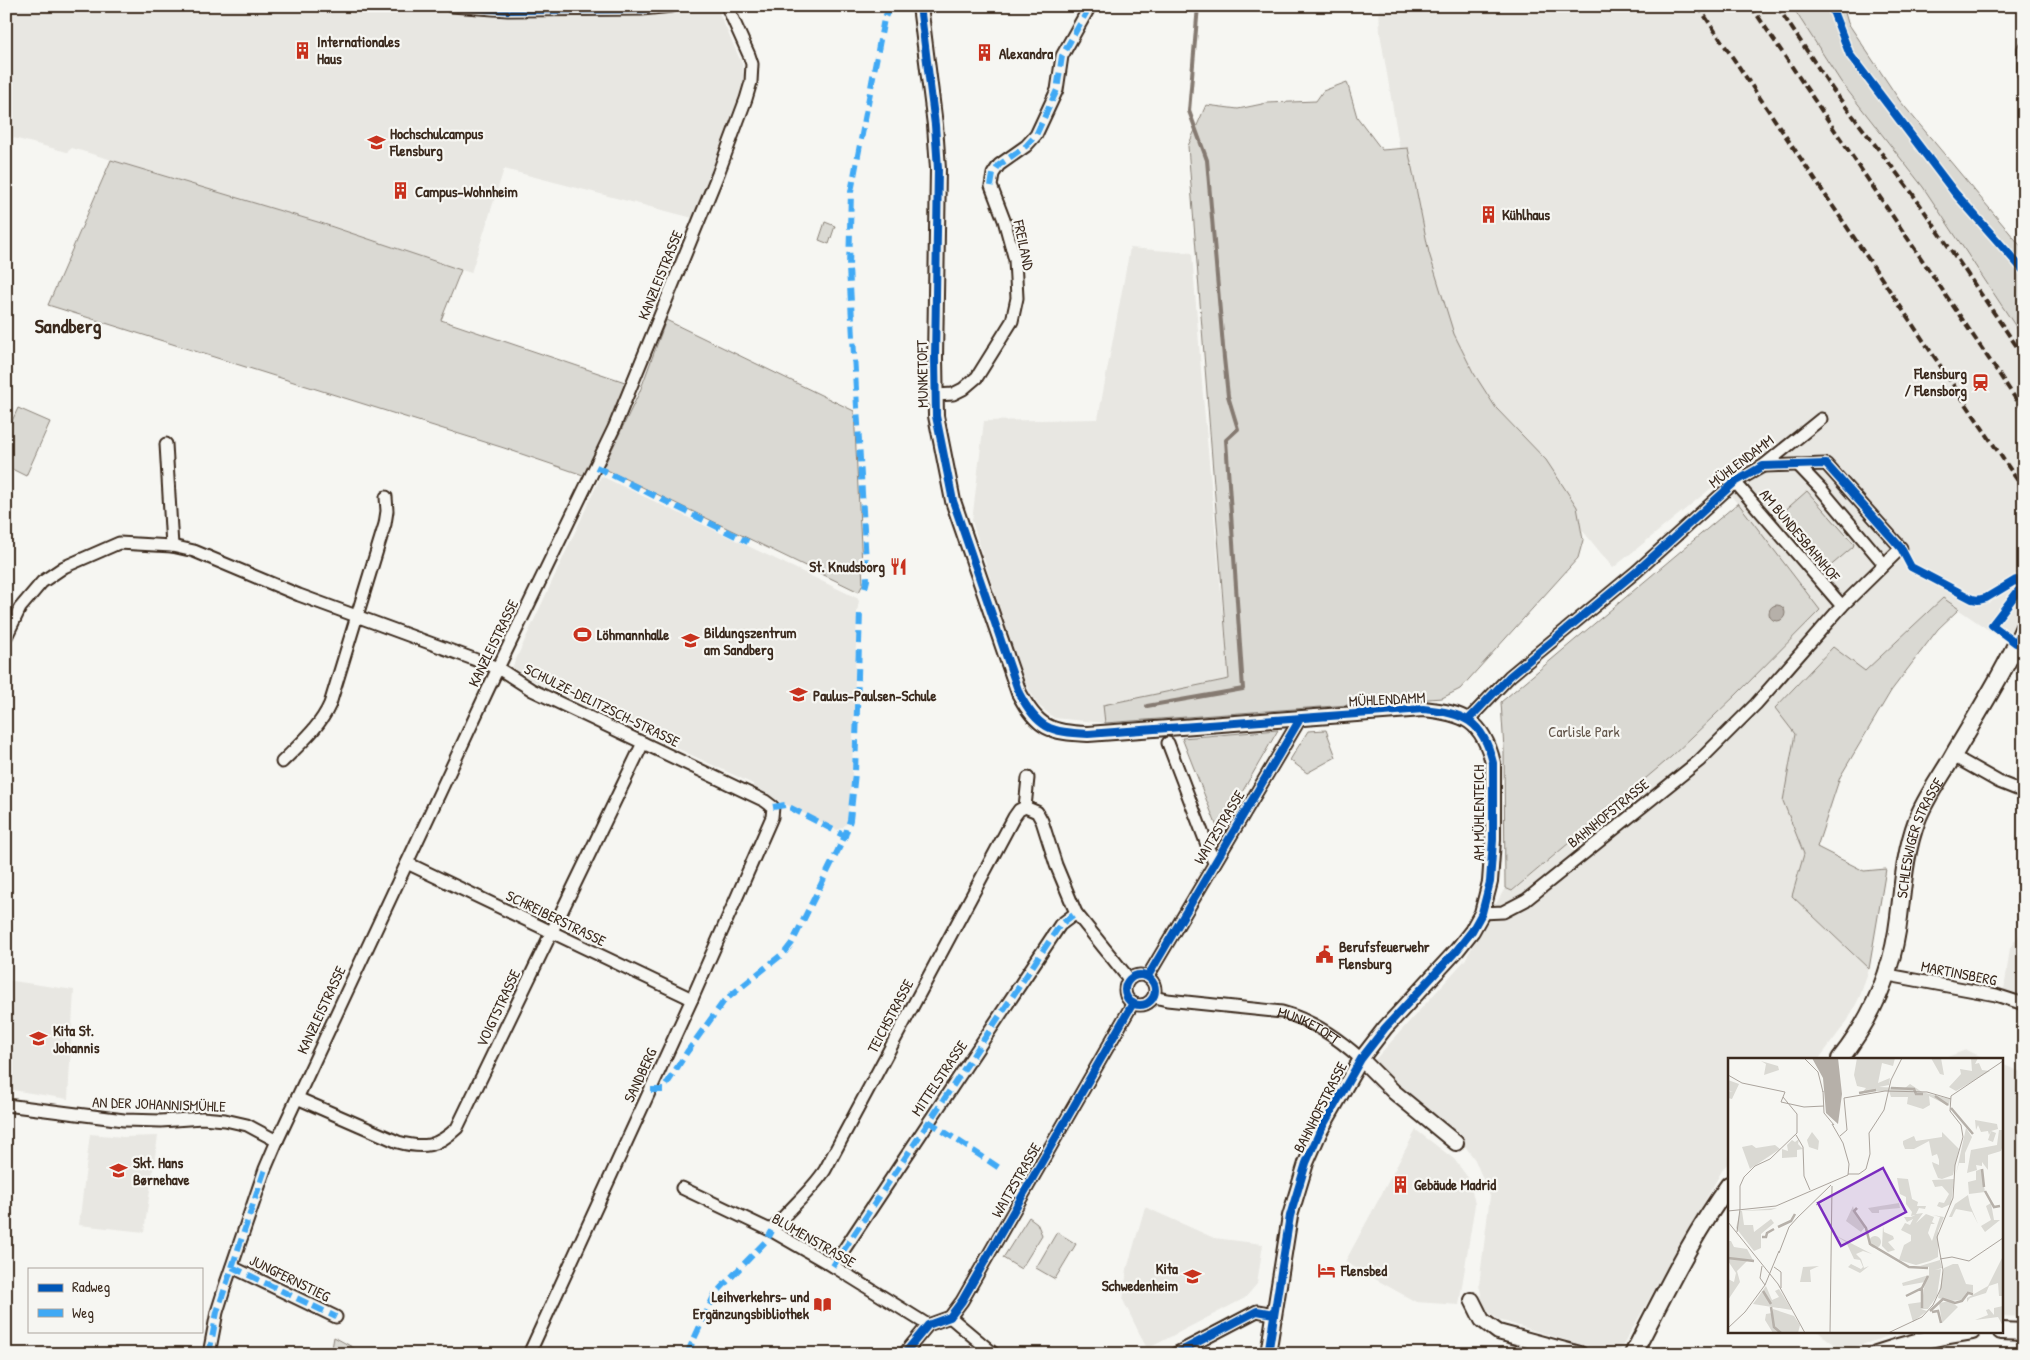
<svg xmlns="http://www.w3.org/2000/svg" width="2030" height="1360" font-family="'Patrick Hand',sans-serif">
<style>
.built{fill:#e8e7e2}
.green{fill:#dad9d3;stroke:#8a8278}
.water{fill:#b6b0a9;stroke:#857a71}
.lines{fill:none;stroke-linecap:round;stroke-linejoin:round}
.stream{stroke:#857a71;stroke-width:4}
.minor-casing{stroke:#3b2a1e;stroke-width:15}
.tertiary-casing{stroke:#3b2a1e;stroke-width:18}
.secondary-casing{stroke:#3b2a1e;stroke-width:20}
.minor{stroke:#f6f6f2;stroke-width:11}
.tertiary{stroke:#f6f6f2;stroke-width:14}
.secondary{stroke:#f6f6f2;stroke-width:16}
.rail{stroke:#3b2a1e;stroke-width:4;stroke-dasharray:8 4;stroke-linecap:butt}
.quiet{stroke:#3fa9f5;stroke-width:6;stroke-dasharray:12 6;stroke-linecap:butt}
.cycleway-casing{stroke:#f6f6f2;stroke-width:11}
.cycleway{stroke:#0057b8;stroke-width:8}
.labels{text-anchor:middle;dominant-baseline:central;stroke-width:4.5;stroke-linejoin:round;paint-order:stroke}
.poi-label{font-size:15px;font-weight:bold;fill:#3b2a1e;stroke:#f6f6f2;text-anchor:start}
.street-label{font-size:15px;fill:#3b2a1e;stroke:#f6f6f2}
.park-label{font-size:15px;fill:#63564b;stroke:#f6f6f2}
.district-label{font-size:20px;font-weight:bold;fill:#3b2a1e;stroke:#f6f6f2}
.inset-river{fill:none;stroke:#b6b0a9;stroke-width:2.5}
.inset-road{fill:none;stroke:#aba49d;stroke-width:1}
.view{fill:#7b2cbf;fill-opacity:0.15;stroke:#7b2cbf;stroke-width:2.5}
.inset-edge{fill:none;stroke:#3b2a1e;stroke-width:2.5}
</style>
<rect width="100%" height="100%" fill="#f6f6f2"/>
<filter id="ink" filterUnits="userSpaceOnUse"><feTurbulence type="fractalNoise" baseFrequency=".02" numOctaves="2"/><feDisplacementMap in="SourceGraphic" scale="10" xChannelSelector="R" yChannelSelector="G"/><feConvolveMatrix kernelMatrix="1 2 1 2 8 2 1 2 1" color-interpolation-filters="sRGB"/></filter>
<g filter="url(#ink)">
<path class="built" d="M6 6H716L742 64 744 75 740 99 693 218 504 169 471 273 321 223 72 148 67 152 6 136Z
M1379 6H1792L1841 82 1923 187 2024 339V607L2005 641 1943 599 1865 672 1833 647 1795 734 1783 801 1804 854 1792 896 1869 969 1860 996 1848 1020 1819 1059H1729V1162L1723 1169 1618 1354H1612L1499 1320 1490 1313 1483 1304 1479 1285 1490 1196 1475 1160 1460 1139 1372 1063 1465 960 1505 888 1513 891 1671 757 1736 695 1819 610 1720 481 1613 568 1478 402 1413 226 1380 33Z
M1130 248 1192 253 1203 396 1229 679 1104 705 1105 723 1054 718 1038 705 1022 678 972 521 984 421 1098 419Z
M601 476 857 598 859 601 857 612 852 773 847 823 842 828 837 830 753 788V784L511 670Z
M2022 930 2024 931V996L2004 990 2010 948Z
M6 980 74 990 68 1099 6 1089Z
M1966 1050 1987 1059H1942Z
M2001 1064 2024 1073V1317L2001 1316Z
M1416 1130 1454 1159 1469 1179 1475 1204 1459 1305 1416 1302 1345 1262Z
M90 1134 123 1137 158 1136 144 1232 79 1225Z
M1145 1207 1214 1238 1263 1244 1257 1284 1245 1298 1147 1349 1123 1300 1127 1269Z
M1817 1331H1904L1843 1351Z"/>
<path class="green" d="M1792 6H1843L1848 23 1900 101 2024 250V339L1923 187 1841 82Z
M1347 82 1357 117 1382 150 1408 148 1429 253 1454 334 1473 372 1496 408 1546 460 1577 507 1583 540 1578 558 1460 689 1442 698 1105 723 1103 705 1229 679 1188 146 1206 105 1238 109 1267 103 1316 101 1323 91Z
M111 160 321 223 461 270 441 320 628 383 586 476 504 448 48 305Z
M825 222 835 226 829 244 819 240Z
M666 320 854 411 863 584 859 592 603 468 640 391Z
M18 408 50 422 26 476 6 466V434Z
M1807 491 1854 544 1853 547 1828 568 1823 566 1781 516 1782 513Z
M1738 503 1820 610 1736 695 1671 757 1512 891 1505 888 1504 750 1501 702Z
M1943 598 1959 609 1938 629 1891 691 1840 777 1817 847 1864 871 1886 869 1869 969 1792 896 1804 854 1783 801 1795 734 1775 708 1833 647 1865 671Z
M1278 730 1219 832 1182 738Z
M1326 730 1336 757 1307 773 1290 760 1308 731Z
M1029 1217 1037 1223 1042 1235 1021 1269 1003 1258Z
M1057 1232 1076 1244 1055 1279 1036 1268Z
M334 1337 365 1354H331Z"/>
<path class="water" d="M1769 613a8 8 0 1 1 16 0a8 8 0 1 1-16 0Z"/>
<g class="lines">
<path class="stream" d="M1147 706 1243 689 1226 440 1238 429 1228 396 1224 358 1207 160 1189 111 1198 6"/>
<defs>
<g id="minor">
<path d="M451 6 508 10 642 9 672 6"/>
<path d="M2024 48V75"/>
<path d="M936 395 953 394 963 389 977 377 1012 321 1017 298 1015 260 1004 220 991 186 993 174 999 165 1026 146 1036 135 1057 90 1062 56 1090 6"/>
<path d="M166 444 172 546"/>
<path d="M1798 465 1821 489 1884 564"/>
<path d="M1735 482 1842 606"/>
<path d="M6 637 20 608 42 582 64 567 119 543 172 546 194 551 299 595 498 668 532 690 765 801 773 807 772 817 692 999 529 1354"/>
<path d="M1468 720 1510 676 1637 571 1735 482 1763 466 1821 419"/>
<path d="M1168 743 1214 863"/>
<path d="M1953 756 1999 782 2024 792"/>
<path d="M282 762C300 744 320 727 330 704L385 524 387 511 386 497"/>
<path d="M1025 807 1037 812 1042 821 1056 865 1076 913 1129 979"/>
<path d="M1025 807 1028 778"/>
<path d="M407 863 692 999"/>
<path d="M1482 913 1503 912 1526 900 1699 761 1756 704 1842 606 1901 548 1826 464 1763 466"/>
<circle cx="1140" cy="990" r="15"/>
<path d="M1888 975 1996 995 2024 1004"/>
<path d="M1148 976 1300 719"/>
<path id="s1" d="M1154 997 1167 1000 1282 1012C1312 1020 1338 1038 1361 1059"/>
<path d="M297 1098 398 1142C424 1149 437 1147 457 1128L643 743"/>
<path d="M6 1105 124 1120 161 1121 202 1118 225 1120 247 1125 277 1141"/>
<path d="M682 1188 772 1231 833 1266 928 1325"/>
<path d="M772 1231C788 1209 810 1193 825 1170L1014 817 1019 810 1025 807"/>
<path d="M833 1266 1060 925 1076 913"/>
<path d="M232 1267 336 1317"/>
<path d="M224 1289 265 1169 277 1141 498 668 614 428 718 174 746 99 751 82 752 64 749 55 727 6"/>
<path d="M950 1317 994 1354"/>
<path d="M209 1354 217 1312 223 1293"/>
<path d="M904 1354 928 1325 950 1317 962 1301 1133 1003"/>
<path d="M1175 1354 1257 1311 1274 1314"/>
</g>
<path id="tertiary" d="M920 6 935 125 938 169 935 358 936 416 953 501 1019 693C1038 729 1050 732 1088 734L1423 709C1464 713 1483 720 1493 763V840L1490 882 1482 913 1472 931 1457 950 1385 1028 1361 1059 1320 1131 1306 1163 1290 1216 1268 1354
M1361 1059 1394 1092 1456 1143
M1472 1300 1482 1320 1498 1332 1580 1354"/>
<g id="secondary">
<path id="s2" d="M1840 1059C1873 1017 1893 970 1899 917 1903 884 1905 852 1917 820 1926 796 1942 776 1954 754 1978 713 2005 671 2024 627"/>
<path d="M2001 1331 2024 1332"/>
<path d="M1633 1354C1663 1297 1691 1237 1729 1185"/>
<path d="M1876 1354C1908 1343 1939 1336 1972 1331"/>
</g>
</defs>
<use href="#minor" class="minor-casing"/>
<use href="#tertiary" class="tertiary-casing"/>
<use href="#secondary" class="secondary-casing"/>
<use href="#minor" class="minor"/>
<use href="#tertiary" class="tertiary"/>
<use href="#secondary" class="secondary"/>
<path class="rail" d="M1698 6 2024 490
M1751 6 2024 411
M1777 6 1833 90 1912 193 2024 357"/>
<path class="quiet" d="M2024 48V75
M991 186 993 174 999 165 1026 146 1036 135 1057 90 1062 56 1090 6
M596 467 748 542
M865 588 867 580 849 268 851 192 884 19 887 13 894 6
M773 807 785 805 845 836
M651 1090H663L687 1052 724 1001 785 952 792 943 845 836 850 820 855 773 860 611
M928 1121 1001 1169
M833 1266 1060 925 1076 913
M232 1267 336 1317
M209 1354 217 1312 265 1169
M687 1354 715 1294 767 1240 772 1231"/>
<defs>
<path id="cycleway" d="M451 6 508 10 642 9 672 6
M920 6 935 125 938 169 935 358 936 416 953 501 1019 693C1038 729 1050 732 1088 734L1423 709C1464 713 1483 720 1493 763V840L1490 882 1482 913 1472 931 1457 950 1385 1028 1361 1059 1320 1131 1306 1163 1290 1216 1268 1354
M1831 6 1850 55 1955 193 2024 271
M1468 720 1510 676 1637 571 1735 482 1763 466 1826 464 1901 548 1911 567 1972 599 1978 600 1986 598 2016 580 2022 586 1992 625 2016 643 2024 627
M1125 990a15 15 0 1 1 30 0a15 15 0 1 1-30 0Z
M1148 976 1300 719
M904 1354 928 1325 950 1317 962 1301 1133 1003
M1175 1354 1257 1311 1274 1314"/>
</defs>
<use href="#cycleway" class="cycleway-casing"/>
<use href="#cycleway" class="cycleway"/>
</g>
</g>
<defs>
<symbol id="building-bare" viewBox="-9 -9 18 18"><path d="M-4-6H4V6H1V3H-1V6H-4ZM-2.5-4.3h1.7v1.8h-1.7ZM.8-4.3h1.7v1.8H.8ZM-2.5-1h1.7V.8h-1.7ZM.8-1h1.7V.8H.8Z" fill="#c8321e" stroke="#f6f6f2" stroke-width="2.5" paint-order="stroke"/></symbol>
<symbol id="university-bare" viewBox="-9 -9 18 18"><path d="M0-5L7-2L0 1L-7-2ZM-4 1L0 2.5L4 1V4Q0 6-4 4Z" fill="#c8321e" stroke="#f6f6f2" stroke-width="2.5" paint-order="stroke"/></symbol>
<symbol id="station-bare" viewBox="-9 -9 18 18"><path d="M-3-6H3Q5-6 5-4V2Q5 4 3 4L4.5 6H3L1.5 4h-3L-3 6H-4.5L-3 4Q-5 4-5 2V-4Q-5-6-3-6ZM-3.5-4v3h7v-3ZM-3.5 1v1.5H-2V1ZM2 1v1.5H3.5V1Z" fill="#c8321e" stroke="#f6f6f2" stroke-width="2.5" paint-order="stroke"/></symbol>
<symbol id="restaurant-bare" viewBox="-9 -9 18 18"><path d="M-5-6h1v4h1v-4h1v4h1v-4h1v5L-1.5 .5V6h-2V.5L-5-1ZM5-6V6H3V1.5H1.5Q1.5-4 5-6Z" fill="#c8321e" stroke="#f6f6f2" stroke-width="2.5" paint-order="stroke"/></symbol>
<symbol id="stadium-bare" viewBox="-9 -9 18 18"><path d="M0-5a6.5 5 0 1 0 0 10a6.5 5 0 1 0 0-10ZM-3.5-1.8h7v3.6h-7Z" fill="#c8321e" stroke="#f6f6f2" stroke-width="2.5" paint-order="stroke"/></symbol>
<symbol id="school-bare" viewBox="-9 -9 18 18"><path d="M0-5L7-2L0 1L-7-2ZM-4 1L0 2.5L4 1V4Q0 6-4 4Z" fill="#c8321e" stroke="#f6f6f2" stroke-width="2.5" paint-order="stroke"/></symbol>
<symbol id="civic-bare" viewBox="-9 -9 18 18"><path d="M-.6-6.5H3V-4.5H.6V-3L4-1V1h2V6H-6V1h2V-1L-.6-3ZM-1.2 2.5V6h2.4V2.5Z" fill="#c8321e" stroke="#f6f6f2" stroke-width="2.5" paint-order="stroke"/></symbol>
<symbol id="hotel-bare" viewBox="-9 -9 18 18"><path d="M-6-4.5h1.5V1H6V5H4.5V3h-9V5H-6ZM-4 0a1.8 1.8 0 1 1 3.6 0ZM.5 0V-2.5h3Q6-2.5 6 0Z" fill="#c8321e" stroke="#f6f6f2" stroke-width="2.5" paint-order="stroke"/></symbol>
<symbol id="library-bare" viewBox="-9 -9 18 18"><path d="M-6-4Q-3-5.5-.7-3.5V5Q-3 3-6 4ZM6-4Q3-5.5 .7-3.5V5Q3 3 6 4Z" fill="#c8321e" stroke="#f6f6f2" stroke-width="2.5" paint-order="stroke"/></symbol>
</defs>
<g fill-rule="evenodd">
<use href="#building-bare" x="290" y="38" width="25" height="25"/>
<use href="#building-bare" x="972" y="40" width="25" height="25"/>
<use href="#university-bare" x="364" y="130" width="25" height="25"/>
<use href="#building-bare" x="388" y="178" width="25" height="25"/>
<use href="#building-bare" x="1476" y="202" width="25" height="25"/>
<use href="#station-bare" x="1968" y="370" width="25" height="25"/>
<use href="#restaurant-bare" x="886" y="554" width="25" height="25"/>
<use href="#stadium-bare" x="570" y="622" width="25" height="25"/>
<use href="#school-bare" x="678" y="628" width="25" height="25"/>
<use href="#school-bare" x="786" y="682" width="25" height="25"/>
<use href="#civic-bare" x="1312" y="942" width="25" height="25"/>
<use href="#school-bare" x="26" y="1026" width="25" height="25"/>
<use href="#school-bare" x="106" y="1158" width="25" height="25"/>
<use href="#building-bare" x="1388" y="1172" width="25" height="25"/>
<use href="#hotel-bare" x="1314" y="1258" width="25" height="25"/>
<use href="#school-bare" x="1180" y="1264" width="25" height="25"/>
<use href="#library-bare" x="810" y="1292" width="25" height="25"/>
</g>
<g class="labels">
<g class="poi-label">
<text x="317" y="41">Internationales<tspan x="317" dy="17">Haus</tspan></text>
<text x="999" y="53">Alexandra</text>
<text x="390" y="133">Hochschulcampus<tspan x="390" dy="17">Flensburg</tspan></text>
<text x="415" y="191">Campus-Wohnheim</text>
<text x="1502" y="214">Kühlhaus</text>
<text x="1967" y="373" text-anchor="end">Flensburg<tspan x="1967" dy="17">/ Flensborg</tspan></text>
<text x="885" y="566" text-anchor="end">St. Knudsborg</text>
<text x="704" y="632">Bildungszentrum<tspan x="704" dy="17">am Sandberg</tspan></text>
<text x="597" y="634">Löhmannhalle</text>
<text x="813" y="695">Paulus-Paulsen-Schule</text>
<text x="1339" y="946">Berufsfeuerwehr<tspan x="1339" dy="17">Flensburg</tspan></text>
<text x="53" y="1030">Kita St.<tspan x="53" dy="17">Johannis</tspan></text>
<text x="133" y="1162">Skt. Hans<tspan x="133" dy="17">Børnehave</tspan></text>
<text x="1414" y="1184">Gebäude Madrid</text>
<text x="1178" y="1268" text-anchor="end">Kita<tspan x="1178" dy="17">Schwedenheim</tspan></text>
<text x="1341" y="1270">Flensbed</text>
<text x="809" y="1296" text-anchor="end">Leihverkehrs- und<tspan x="809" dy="17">Ergänzungsbibliothek</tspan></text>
</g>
<g class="street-label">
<text transform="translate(1024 245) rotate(78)">FREILAND</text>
<text transform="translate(660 275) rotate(-68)">KANZLEISTRASSE</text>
<text transform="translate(922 374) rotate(-91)">MUNKETOFT</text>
<text transform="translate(1741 461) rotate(-37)">MÜHLENDAMM</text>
<text transform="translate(1800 535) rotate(50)">AM BUNDESBAHNHOF</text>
<text transform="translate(493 643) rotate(-64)">KANZLEISTRASSE</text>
<text transform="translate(1387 699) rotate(-3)">MÜHLENDAMM</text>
<text transform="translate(602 705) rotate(26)">SCHULZE-DELITZSCH-STRASSE</text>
<text transform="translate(1478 813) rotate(-90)">AM MÜHLENTEICH</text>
<text transform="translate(1608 813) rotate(-39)">BAHNHOFSTRASSE</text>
<text transform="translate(1219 827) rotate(-59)">WAITZSTRASSE</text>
<text stroke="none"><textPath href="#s2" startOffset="238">SCHLESWIGER STRASSE</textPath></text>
<text transform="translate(556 918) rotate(26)">SCHREIBERSTRASSE</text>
<text transform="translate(1959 973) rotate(11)">MARTINSBERG</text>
<text transform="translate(498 1008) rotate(-65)">VOIGTSTRASSE</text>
<text transform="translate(321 1010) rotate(-65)">KANZLEISTRASSE</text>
<text transform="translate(890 1016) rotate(-62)">TEICHSTRASSE</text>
<text stroke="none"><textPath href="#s1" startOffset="159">MUNKETOFT</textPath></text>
<text transform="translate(640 1075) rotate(-65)">SANDBERG</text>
<text transform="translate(939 1078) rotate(-56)">MITTELSTRASSE</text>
<text transform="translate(159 1104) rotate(2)">AN DER JOHANNISMÜHLE</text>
<text transform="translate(1320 1107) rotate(-63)">BAHNHOFSTRASSE</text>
<text transform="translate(1016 1180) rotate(-60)">WAITZSTRASSE</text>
<text transform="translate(814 1240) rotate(30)">BLUMENSTRASSE</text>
<text transform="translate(290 1278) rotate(26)">JUNGFERNSTIEG</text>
</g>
<g class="park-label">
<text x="1584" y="731">Carlisle Park</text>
</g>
<g class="district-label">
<text x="68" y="325">Sandberg</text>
</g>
</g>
<g transform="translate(1728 1058)">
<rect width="275" height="275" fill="#f6f6f2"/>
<path d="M129 0H167L165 8 154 5 150 25 162 20 161 27 151 29 177 30 182 26 194 34 222 41 221 48 201 38 202 47 195 51 179 46 180 39H163L161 33H139L132 37 138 30 129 28 126 17ZM203 0H213L216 17 212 16ZM243 0H250L247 6 251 5 254 12 262 13 228 33 221 29 233 16 232 11 244 13ZM33 3 50 8 51 12 36 17 38 6ZM0 22 11 26 4 41 0 40V33L5 34 0 32ZM247 62 269 66 270 71 263 73 268 75 265 84 260 82 263 73 261 77 260 73 253 74 250 67 248 72ZM238 70 244 79 237 95V105H231L228 116ZM271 72H275V87L273 93 260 97V112L254 104V108L248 107 249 112 239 115 243 92 269 87ZM84 74 91 83 90 92 81 89 79 82ZM214 74 231 91 225 117 214 121 210 120 205 108 204 104 211 107V102L209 96 204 98 201 83 186 91H177L175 86V83L186 78 188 83 214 79ZM71 81 70 86 75 91 69 92V99L54 100V91L60 93 59 87 64 82 67 84ZM24 87 28 90 47 87 52 91 22 111 14 89ZM253 111 257 134 241 136 240 124 248 122V113ZM169 120 180 121 184 141 190 144 189 148H198L197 151 191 150 188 156 195 155 188 165 198 156 206 159 204 164 207 166H203L200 175 204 183 212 159 205 157 216 159 210 173V199L202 203 188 207 171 202 176 187 183 183V177L173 172 177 165 182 167 185 161 179 164 176 159H183L187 157 183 158 184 154 178 146V139L172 136ZM226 121 223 146 214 150 209 148 211 144 216 145 221 136 214 128 207 129 204 122ZM240 137 242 147 250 166 244 154 228 151 224 159H221L227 146ZM171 145 172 150 151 152V155H144L140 150ZM263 145 266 162H272L257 174 253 168 263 162 258 148ZM125 148 126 152 131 150 127 153 137 169 133 174 118 163ZM49 150 43 152 14 153 16 167H25L26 174 43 161 46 165 33 176V190L26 193 8 170 12 153ZM155 168 156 174 165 178 166 181 160 184 167 192 160 194 154 188ZM103 175 144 196 135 193 128 196 133 201 136 210 141 208 132 215 120 209 123 206 133 211 135 209 132 202 126 201 118 184ZM141 184a6 6 0 1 1 12 0a6 6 0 1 1-12 0ZM0 183H3L6 189 19 191 25 202H20L9 213 12 224 0 242V221L6 224 8 215 0 203ZM275 198V238H271L270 225 261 228 258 235 242 240 239 244V240L260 228ZM212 202 214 210 207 212 213 211 209 238 200 251H193L199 253 185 264 180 246 194 244 197 224 175 228 174 225 201 217V209L192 208ZM225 206H230L238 226 245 227V234H239L234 242 222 243 230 249 214 265 211 245 222 243 210 240 216 210ZM91 208 82 212 83 224H72L75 209ZM38 228 44 242 51 239 47 233 51 231 64 252 25 246ZM275 248V268L270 259 247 262 260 257 258 252 261 251 266 257V250ZM45 251 66 258 72 267 70 275H45L37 262 38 256 44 255Z" fill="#dad9d3"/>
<path d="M84 0H110L114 36 110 66 98 55 95 20Z" fill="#b6b0a9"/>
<path class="inset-river" d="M163 30 186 31 188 36H195M131 35 148 32M207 38 220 47M223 50 245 76M254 111 256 129M257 133 266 149 272 148M129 150 126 153 138 170 142 186 181 209 200 210M50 169 63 163 67 156M34 179H38L39 175 46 171M0 200 26 203M35 233 43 246M178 238 194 230 200 218M43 249 46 269 53 275M194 250V231M202 253 215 241 227 245 234 243 240 235 245 236M204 254 210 253 213 265"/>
<path class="inset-road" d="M76 0 90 14 95 34M0 17 14 25 57 34 53 44 76 49 96 48M95 33 96 55 106 67M116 40 157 33 199 34 223 41M68 77 75 89 76 118 82 132M112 78 119 72 116 40M120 116H131L138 111 142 96 141 75 156 52 163 22 174 0M88 147 103 138M12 151V128L16 119 27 108 42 101 69 75V56L55 39M0 153 48 148 120 117 121 106 115 85 104 66M69 160 103 127M0 164 50 226 77 275M9 174 12 151M51 195 61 169 70 159M212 201 224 199 241 203 275 180M34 208 32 220 37 227M46 209 53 214V230M0 270 17 254 37 227 51 193M102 275 104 128M160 275 194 259 205 247 213 230 215 212 209 179 225 140 227 107 235 79 233 67 222 53 223 38 275 3"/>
<path class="view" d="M155 110 178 154 113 188 90 145Z"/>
<rect width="275" height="275" class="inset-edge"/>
</g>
<rect width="2030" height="1360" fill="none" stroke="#f6f6f2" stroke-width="25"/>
<rect x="12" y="12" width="2005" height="1335" fill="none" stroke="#3b2a1e" stroke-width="2" filter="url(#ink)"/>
<rect x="28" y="1268" width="175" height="65" fill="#f6f6f2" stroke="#aba49d"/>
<rect x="38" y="1284" width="25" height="8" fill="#0057b8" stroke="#aba49d"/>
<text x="72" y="1292" font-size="15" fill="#3b2a1e">Radweg</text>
<rect x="38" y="1309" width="25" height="8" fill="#3fa9f5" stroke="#aba49d"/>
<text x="72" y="1318" font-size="15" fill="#3b2a1e">Weg</text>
</svg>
